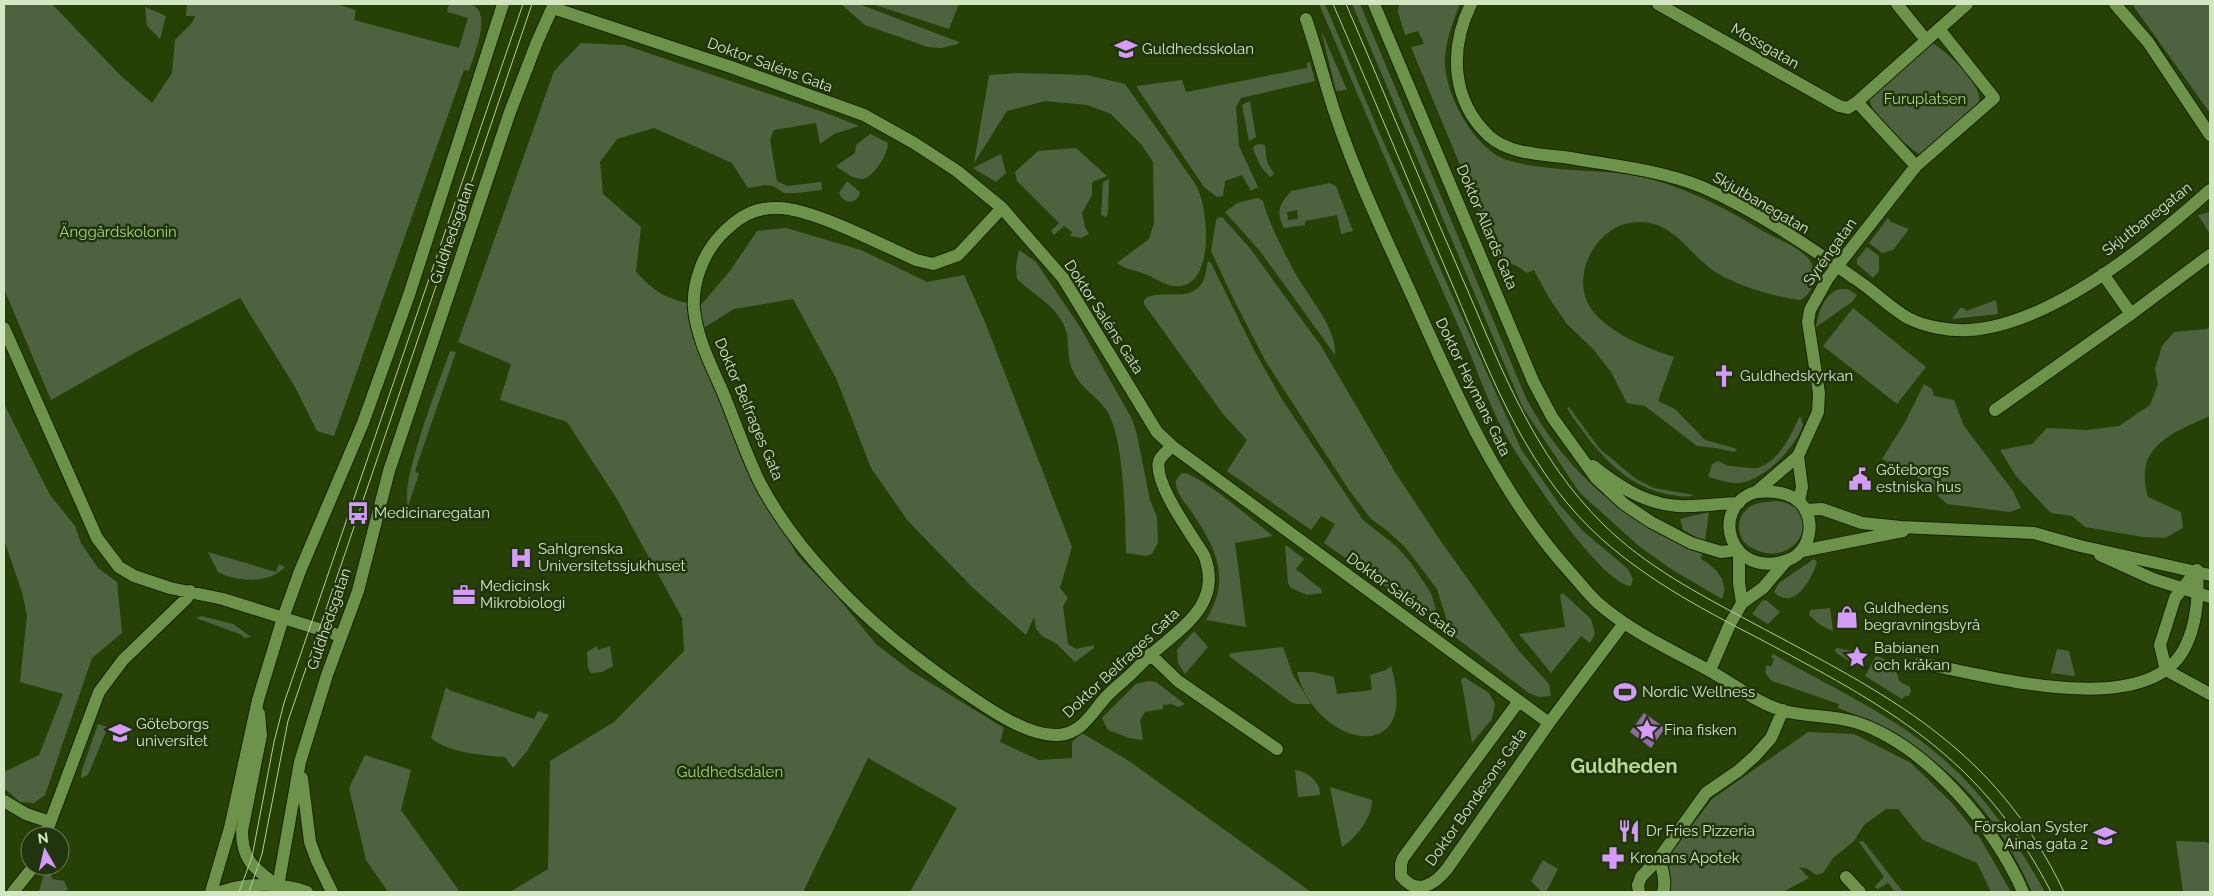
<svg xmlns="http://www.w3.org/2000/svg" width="2214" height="896" font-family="Raleway,sans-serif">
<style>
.green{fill:#4f6240;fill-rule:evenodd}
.water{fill:#8e6ba4}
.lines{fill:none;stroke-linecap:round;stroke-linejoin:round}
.street-casing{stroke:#132400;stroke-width:14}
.secondary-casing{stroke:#132400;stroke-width:14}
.street{stroke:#6d934a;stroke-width:12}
.secondary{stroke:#6d934a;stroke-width:12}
.tram{stroke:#b6cca3;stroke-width:1}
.labels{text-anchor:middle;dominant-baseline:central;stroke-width:5;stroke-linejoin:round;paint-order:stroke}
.street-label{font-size:15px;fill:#d1e6c1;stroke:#21340d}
.poi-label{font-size:15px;fill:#d1e6c1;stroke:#21340d;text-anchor:start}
.park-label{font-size:15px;fill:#a7d57f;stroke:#21340d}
.district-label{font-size:20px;font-weight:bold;fill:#b2db8f;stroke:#21340d}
</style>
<rect width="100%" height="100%" fill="#264005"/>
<path class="green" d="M4 4H52L120 75 152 103 172 73 175 40 192 23 195 16H186L187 4H336L356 10 354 20 459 48 468 18 447 12 449 4C455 4 463 2 469 4 494 9 474 54 469 71L464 70 334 436 317 431 295 387 240 298 136 352 51 400 4 289Z
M841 4H859L959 42 958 44 941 48 928 47 865 25Z
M872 4H959L949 29Z
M1319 4H1325L1380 134 1521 449 1559 504 1583 531 1628 569 1633 579 1631 586C1599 583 1522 464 1505 434 1486 399 1474 360 1457 323 1409 217 1365 110 1319 4Z
M1352 4H1360L1526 398C1567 474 1623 520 1702 553L1701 559C1715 567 1730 581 1722 599L1671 569 1640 547 1580 493 1523 408Z
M1399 4H1460C1453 21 1446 40 1445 58 1443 92 1474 149 1507 160 1539 170 1586 170 1620 173 1670 179 1720 205 1763 231 1778 240 1796 245 1808 258 1819 271 1815 293 1800 300 1775 297 1738 286 1717 273 1688 255 1675 220 1636 222 1593 225 1565 284 1597 316 1618 337 1647 348 1674 357L1658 401 1675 409 1705 440 1737 449 1734 452 1716 448 1697 446 1645 406 1627 403 1611 372 1593 349 1567 324 1549 298 1534 270 1527 273 1517 266 1499 259 1411 47 1424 44 1418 31 1405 35 1398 12Z
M2132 4H2210V113Z
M145 7 166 16 160 39 147 26Z
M1321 30 1347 90 1336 91Z
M1931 42C1946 51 1983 84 1979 102L1920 155C1907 145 1867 115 1870 97Z
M581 43 624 45 826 113 859 126 834 134 820 144 816 123 774 130 770 140 777 181 787 186 821 182 822 190 797 193H784L773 186 765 185 748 188 732 163 654 128 617 139 600 162 603 194 641 227 636 272C657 295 671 301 701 305L730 271 757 231 786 228 861 250 927 282 964 275 985 322 1072 547 1060 588 1068 598 1063 606 1068 644 1076 649 1094 645V648L1075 662 1057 644 1042 636 1036 629 1034 617 1026 635 972 587 908 521 871 468 836 378 793 299 734 309 702 329 764 498 798 556 835 594 876 644 911 671 1004 728 1000 742 1039 760 1072 758V742L1082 733 1129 761 1311 892H910L957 808 868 758 803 892H510L548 869 550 761 614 722 684 651 682 618 617 499 567 422 500 400 511 364 458 342 554 71Z
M1310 62 1315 81 1241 98 1236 107 1239 146 1258 187 1251 191 1242 175 1225 181 1223 196 1217 197 1204 187 1136 86 1182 80 1186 92 1307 68V63Z
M1018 73 1087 75 1125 84C1144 111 1164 138 1182 165 1188 174 1197 184 1200 195 1208 217 1213 281 1181 286 1167 288 1158 279 1145 274 1136 270 1126 270 1117 263L1149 239 1154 223 1153 162 1141 144 1111 114 1087 105 1045 101 1007 111 974 163 989 75Z
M1250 101 1256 137 1249 141 1242 105Z
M870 134 888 143C888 154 873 180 860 179 851 178 843 171 836 166L855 153 856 145Z
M1261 144 1265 145 1267 162 1274 174 1270 177 1261 167 1253 149 1255 145Z
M1076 148 1107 176 1092 182V195L1082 213 1085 227 1089 234 1081 238 1070 236 1072 232 1064 226 1054 235 1051 231 1059 223 1017 181 1015 172 1038 151Z
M1001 154 1006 173 996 182 973 168Z
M1109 179 1108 213 1106 217 1101 215 1103 182Z
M847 181 860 192C858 204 844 205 839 193Z
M1330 183 1336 186 1353 231 1341 234 1337 215 1305 221V225L1284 228C1275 212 1280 204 1291 191ZM1297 210 1298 219 1288 220 1287 212Z
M1258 198 1263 201C1268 221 1283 250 1293 269 1305 293 1337 326 1335 355L1260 251 1225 212 1237 203Z
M2210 212V234L2198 215Z
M1222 217 1249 247 1321 346 1395 472 1440 540 1519 651 1549 684 1551 696 1539 697 1529 693 1451 634 1437 589 1405 547 1385 529 1371 519 1349 490 1266 362 1234 300 1211 251 1216 221 1217 218Z
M1888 218 1891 222 1909 229 1893 250 1882 253 1869 243Z
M1867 247 1879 256V271L1873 278 1857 264V259Z
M1019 250 1036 262 1080 327 1132 419 1137 435 1150 500 1157 517 1158 543 1152 554 1146 556 1126 553C1125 519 1125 441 1107 411 1097 396 1080 388 1073 371 1067 360 1069 346 1067 334 1060 307 1036 297 1017 279L1016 266Z
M1208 261 1211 263 1254 350 1283 401 1363 520 1396 546 1411 563 1431 593 1441 626 1324 543 1335 524 1321 516 1311 530 1227 471 1247 440 1223 414 1144 304V300C1156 287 1190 304 1202 283 1206 277 1206 268 1208 261Z
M1841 289H1848L1857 295 1852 302 1816 327C1818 314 1825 291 1841 289Z
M1996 300 1998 314 1952 319 1960 308H1964L1966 311Z
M1853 308 1926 367 1897 404 1823 346Z
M2210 326V416C2172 433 2133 446 2148 497L2181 512 2183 528 2165 538 2143 537 2085 527 2072 516 2051 513 2016 476 2000 450 2032 444 2047 428 2087 430 2119 426 2150 405 2158 384 2155 369 2162 346 2174 332 2207 329Z
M450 351 456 352 415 471 419 474 408 506C400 481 440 380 450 351Z
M1924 384 1932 389 1934 396 1954 400 1964 426 2013 491 2021 508 2010 512 1947 504 1916 476 1882 459 1904 424Z
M4 404 50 495 75 526 81 543 98 568 117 582 122 633 92 658 45 795 34 803 20 802 5 789 4 772 39 755 63 694 20 682 27 615 22 592 4 540Z
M1569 407 1600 449 1636 479 1654 488 1694 495C1688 498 1679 496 1672 495 1625 488 1595 450 1570 413L1567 408Z
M1800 416 1803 425C1795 448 1765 480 1739 483 1729 484 1718 479 1708 477L1712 464 1719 461C1727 467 1732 466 1741 467 1748 467 1754 470 1760 467 1781 459 1791 434 1800 416Z
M1182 473C1198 472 1257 524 1273 536L1235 543 1246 627 1206 620C1232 578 1216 548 1191 511 1184 501 1175 492 1176 480Z
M1776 501C1830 507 1796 573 1752 548 1734 539 1735 514 1753 505 1760 502 1768 502 1776 501Z
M1709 512 1705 542 1683 530 1680 519Z
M1285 546H1287L1304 559 1296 569 1321 589 1322 593 1307 595 1291 588 1288 583Z
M208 552 276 572 279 564 285 567C270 584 236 582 218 572Z
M1814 559 1817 562C1812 579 1794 612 1774 592L1779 583Z
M1563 593 1591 619 1595 634 1590 643 1581 636 1551 673 1519 634 1565 627 1560 595Z
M1766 600 1780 612 1768 624 1752 614 1762 601Z
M1830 608 1833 631 1820 625 1809 615 1810 610Z
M201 616 233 624 251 637 244 638 242 635 196 618Z
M1194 631 1208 647 1185 674 1178 663 1177 650Z
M597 646 598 650 610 646 613 666 602 672 591 673 588 668 587 652Z
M1283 647 1293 675 1311 704H1296L1291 702 1229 656 1231 653Z
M1837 648 1867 654 1862 666 1859 667 1836 653 1835 650Z
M2057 649 2069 651 2075 675 2074 676 2051 673Z
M1773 654C1830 687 1891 714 1941 757 1985 795 2017 842 2045 892H2032C1992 801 1932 744 1838 708L1839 704 1772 681C1767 676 1763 671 1767 665L1771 667 1774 659 1771 657Z
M1876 656C1889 659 1897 668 1899 681L1910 687 1911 691 1909 696H1905L1902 699 1865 676Z
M1391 666C1422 770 1315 747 1297 672H1313L1334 677 1337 694 1372 690 1370 675 1386 670Z
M1464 677 1489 693 1495 704 1492 719 1472 743 1462 684 1461 680Z
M1149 681 1156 682 1185 704 1179 707 1171 704 1163 705V709L1145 712 1140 720 1143 740 1129 738 1108 730 1102 718 1136 684Z
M446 687 449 690 534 719 538 711 549 715 527 751 513 768 505 757C485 756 446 752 431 738Z
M98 724 108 727 88 775 81 778 82 770Z
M1808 732 1854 734 1911 763 1952 803 1980 838 2011 892H1991L1977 863 1923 840 1898 809H1886L1864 825 1854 841 1833 858 1823 873 1816 875 1808 869 1799 867 1809 878 1783 892H1671L1668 857 1712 799Z
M365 755 411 770 401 810 460 892H388L366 860 349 788Z
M1295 770C1307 771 1321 782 1320 795L1298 797Z
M1330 787 1372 800C1373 816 1356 839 1342 847Z
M1861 841 1864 842 1903 892H1895L1888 883 1878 889 1874 887 1884 877 1859 842Z
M2176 841 2205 842 2210 844V892H2183Z
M1543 860 1558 869 1546 892H1542L1531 881Z
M44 873H51L52 879 64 881 68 890 61 892H39Z"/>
<path class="water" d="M1644 713 1665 728 1651 748 1630 732Z"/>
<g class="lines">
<defs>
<path id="street" d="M1471 4C1449 49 1451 100 1489 136 1511 156 1548 154 1576 159 1618 166 1663 171 1702 187 1755 210 1807 245 1854 278 1873 290 1889 307 1908 318 1925 327 1950 331 1969 330 2051 325 2151 243 2210 190
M1658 4 1839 106 1848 108 1857 102
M1897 4 1926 40
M2115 4 2148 42 2210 135
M553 8 731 67 864 115 914 143 957 171 1002 208 1063 278 1157 432 1172 446 1549 723
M1306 19C1314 42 1320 64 1327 88 1348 160 1382 230 1413 298 1456 395 1498 492 1570 572 1579 582 1588 594 1598 603 1631 632 1672 650 1710 671 1734 684 1758 704 1784 711 1807 717 1831 715 1855 722 1925 744 1995 826 2023 892
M1939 29 1994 98 1916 166 1857 102Z
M1939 29 1967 4
M1002 208 958 255 933 264 916 260C882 245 814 209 779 208 753 207 737 218 720 236 703 254 692 283 694 309 697 339 712 367 724 395 735 422 745 451 758 479 776 515 804 551 831 580 870 623 914 657 961 690 985 706 1027 737 1058 735 1081 734 1091 714 1105 698 1115 687 1128 678 1138 667 1170 633 1226 610 1204 555 1192 535 1153 483 1159 461 1161 455 1168 451 1172 446
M2103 274 2131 314
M4 328 97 538 119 567 134 576 170 588 223 599 341 636
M1995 410 2131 314 2210 255
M1798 456 1802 487 1799 501
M1756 492 1798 456 1818 412 1819 393 1808 322 1810 310 1828 278 1916 166
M1739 554V583L1742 603
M1150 654 1178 681 1277 749
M1920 663C1983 674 2142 721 2183 651 2197 626 2199 598 2197 570
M1710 670 1730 624 1742 603 1763 588 1786 561
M2166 670 2160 645 2175 598 2197 570
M2166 670 2210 694
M1519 701 1403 858 1401 864V876C1417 896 1434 885 1447 869L1549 723 1624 623
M4 801 26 814 50 822
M45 836 99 692 123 660 187 598 190 591
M1660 857C1661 868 1667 882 1663 892
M1846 877 1860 892
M13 892 34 866
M1639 892 1638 885 1641 877 1660 857 1706 793 1738 771 1755 756 1771 738 1783 710"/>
<path id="secondary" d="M1374 4 1533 381 1552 417 1596 478 1624 504 1651 522 1691 543 1721 552 1737 550
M1593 466C1622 489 1651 508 1690 506 1706 506 1722 503 1739 503
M1756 492C1769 491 1783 491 1794 498 1818 512 1813 551 1788 560 1729 581 1708 506 1756 492Z
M1805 510 1822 509 1862 523 1901 527 2034 533 2080 546 2210 575
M1802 551 1903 531
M2100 555 2153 579 2210 597
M259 713 261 735 242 831C242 866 260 871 284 891
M302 778 310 842 317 861 332 892
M211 892 230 828 258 700 283 618 300 571 363 423 409 295 503 4
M220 892C247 883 280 882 307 892
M277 892 300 762 327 675 358 591 389 471 510 112 537 42 554 4"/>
</defs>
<use href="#street" class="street-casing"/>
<use href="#secondary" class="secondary-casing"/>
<use href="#street" class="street"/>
<use href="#secondary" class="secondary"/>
<path class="tram" d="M1333 4C1372 93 1409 183 1447 272 1486 363 1520 460 1592 530 1640 576 1698 607 1756 637 1886 706 1981 755 2051 892
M1346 4C1387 98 1425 194 1467 289 1503 373 1536 458 1603 524 1645 566 1699 594 1751 622 1887 695 1994 745 2064 892
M239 892 252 857 274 742 284 703 523 4
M249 892 262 854 288 721 532 4"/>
</g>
<defs>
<symbol id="school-bare" viewBox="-9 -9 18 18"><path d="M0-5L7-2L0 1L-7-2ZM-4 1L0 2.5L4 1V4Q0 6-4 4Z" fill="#d59bfa" stroke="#21340d" stroke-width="2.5" paint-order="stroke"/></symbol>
<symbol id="church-bare" viewBox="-9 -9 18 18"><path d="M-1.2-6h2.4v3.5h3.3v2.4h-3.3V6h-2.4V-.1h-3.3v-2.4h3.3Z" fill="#d59bfa" stroke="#21340d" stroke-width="2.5" paint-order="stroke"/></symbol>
<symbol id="civic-bare" viewBox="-9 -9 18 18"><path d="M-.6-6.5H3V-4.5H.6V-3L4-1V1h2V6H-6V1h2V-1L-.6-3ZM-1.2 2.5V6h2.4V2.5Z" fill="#d59bfa" stroke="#21340d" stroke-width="2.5" paint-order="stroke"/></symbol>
<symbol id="bus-bare" viewBox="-9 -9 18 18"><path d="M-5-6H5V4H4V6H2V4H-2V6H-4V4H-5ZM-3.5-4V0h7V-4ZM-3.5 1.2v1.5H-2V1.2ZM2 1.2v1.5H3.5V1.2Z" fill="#d59bfa" stroke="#21340d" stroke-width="2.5" paint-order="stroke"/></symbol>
<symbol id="hospital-bare" viewBox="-9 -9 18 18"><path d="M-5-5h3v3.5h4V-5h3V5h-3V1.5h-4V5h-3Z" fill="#d59bfa" stroke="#21340d" stroke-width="2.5" paint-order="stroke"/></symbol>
<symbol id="office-bare" viewBox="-9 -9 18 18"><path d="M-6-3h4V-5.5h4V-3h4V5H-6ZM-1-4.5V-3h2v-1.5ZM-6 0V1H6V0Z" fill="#d59bfa" stroke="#21340d" stroke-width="2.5" paint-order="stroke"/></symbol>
<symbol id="shop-bare" viewBox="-9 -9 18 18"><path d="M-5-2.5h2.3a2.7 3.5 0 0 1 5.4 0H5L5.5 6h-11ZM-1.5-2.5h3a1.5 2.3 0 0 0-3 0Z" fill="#d59bfa" stroke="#21340d" stroke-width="2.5" paint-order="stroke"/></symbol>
<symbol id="sight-bare" viewBox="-9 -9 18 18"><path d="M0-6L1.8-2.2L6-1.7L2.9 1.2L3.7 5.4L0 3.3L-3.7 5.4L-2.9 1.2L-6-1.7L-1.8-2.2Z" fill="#d59bfa" stroke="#21340d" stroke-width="2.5" paint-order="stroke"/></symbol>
<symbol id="stadium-bare" viewBox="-9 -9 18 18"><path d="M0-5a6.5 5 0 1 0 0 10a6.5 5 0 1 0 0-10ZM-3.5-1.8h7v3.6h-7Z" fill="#d59bfa" stroke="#21340d" stroke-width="2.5" paint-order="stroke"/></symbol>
<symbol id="university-bare" viewBox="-9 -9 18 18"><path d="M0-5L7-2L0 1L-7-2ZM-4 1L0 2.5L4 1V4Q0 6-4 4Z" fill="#d59bfa" stroke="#21340d" stroke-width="2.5" paint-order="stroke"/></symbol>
<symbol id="restaurant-bare" viewBox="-9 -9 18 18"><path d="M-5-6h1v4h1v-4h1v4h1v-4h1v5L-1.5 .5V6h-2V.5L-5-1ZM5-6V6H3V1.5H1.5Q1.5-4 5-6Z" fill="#d59bfa" stroke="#21340d" stroke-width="2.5" paint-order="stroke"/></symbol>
<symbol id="pharmacy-bare" viewBox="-9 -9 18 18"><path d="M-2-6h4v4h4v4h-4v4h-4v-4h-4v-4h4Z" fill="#d59bfa" stroke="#21340d" stroke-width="2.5" paint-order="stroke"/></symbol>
</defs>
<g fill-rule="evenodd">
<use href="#school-bare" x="1110" y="33" width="32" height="32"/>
<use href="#church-bare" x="1708" y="360" width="32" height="32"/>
<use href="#civic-bare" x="1844" y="463" width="32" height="32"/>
<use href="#bus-bare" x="342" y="497" width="32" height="32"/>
<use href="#hospital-bare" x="505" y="542" width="32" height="32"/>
<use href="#office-bare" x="448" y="579" width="32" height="32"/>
<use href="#shop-bare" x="1831" y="601" width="32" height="32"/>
<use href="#sight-bare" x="1841" y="641" width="32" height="32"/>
<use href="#stadium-bare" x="1609" y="676" width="32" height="32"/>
<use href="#sight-bare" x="1631" y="714" width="32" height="32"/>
<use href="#university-bare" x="104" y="717" width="32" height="32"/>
<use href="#restaurant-bare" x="1613" y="815" width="32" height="32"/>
<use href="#school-bare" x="2089" y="820" width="32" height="32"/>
<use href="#pharmacy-bare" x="1597" y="842" width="32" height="32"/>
</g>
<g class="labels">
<g class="street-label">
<text transform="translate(1765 46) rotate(30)">Mossgatan</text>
<text transform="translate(770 65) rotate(20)">Doktor Saléns Gata</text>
<text transform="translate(1761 203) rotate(30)">Skjutbanegatan</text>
<text transform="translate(2147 219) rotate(-38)">Skjutbanegatan</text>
<text transform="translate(1487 227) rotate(67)">Doktor Allards Gata</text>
<text transform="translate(452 233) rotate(-71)">Guldhedsgatan</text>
<text transform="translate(1830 252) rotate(-54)">Syréngatan</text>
<text transform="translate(1104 317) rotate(57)">Doktor Saléns Gata</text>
<text transform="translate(1473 387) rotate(64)">Doktor Heymans Gata</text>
<text transform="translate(749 409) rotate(67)">Doktor Belfrages Gata</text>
<text transform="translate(1402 595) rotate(36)">Doktor Saléns Gata</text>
<text transform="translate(329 619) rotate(-71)">Guldhedsgatan</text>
<text transform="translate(1121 663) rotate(-43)">Doktor Belfrages Gata</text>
<text transform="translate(1476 797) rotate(-55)">Doktor Bondesons Gata</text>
</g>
<g class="poi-label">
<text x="1142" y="49">Guldhedsskolan</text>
<text x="1740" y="376">Guldhedskyrkan</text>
<text x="1876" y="470">Göteborgs<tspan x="1876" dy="17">estniska hus</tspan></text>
<text x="374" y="513">Medicinaregatan</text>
<text x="538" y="549">Sahlgrenska<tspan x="538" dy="17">Universitetssjukhuset</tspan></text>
<text x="480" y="586">Medicinsk<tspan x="480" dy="17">Mikrobiologi</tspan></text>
<text x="1864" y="608">Guldhedens<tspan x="1864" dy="17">begravningsbyrå</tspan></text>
<text x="1874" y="648">Babianen<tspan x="1874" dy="17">och kråkan</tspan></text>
<text x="1642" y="692">Nordic Wellness</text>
<text x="136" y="724">Göteborgs<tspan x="136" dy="17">universitet</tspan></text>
<text x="1664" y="730">Fina fisken</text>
<text x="2088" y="827" text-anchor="end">Förskolan Syster<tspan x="2088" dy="17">Ainas gata 2</tspan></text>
<text x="1646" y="831">Dr Fries Pizzeria</text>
<text x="1630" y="858">Kronans Apotek</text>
</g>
<g class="park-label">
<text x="1925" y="99">Furuplatsen</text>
<text x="118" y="232">Änggårdskolonin</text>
<text x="730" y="772">Guldhedsdalen</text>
</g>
<g class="district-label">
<text x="1624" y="766">Guldheden</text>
</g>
</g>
<rect width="2214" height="896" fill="none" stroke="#d1e6c1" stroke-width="10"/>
<g transform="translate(45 851) rotate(352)"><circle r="24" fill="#21340d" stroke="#677b55"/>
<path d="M0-4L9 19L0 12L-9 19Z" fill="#d59bfa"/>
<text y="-8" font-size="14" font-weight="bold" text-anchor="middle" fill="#d1e6c1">N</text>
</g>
</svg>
